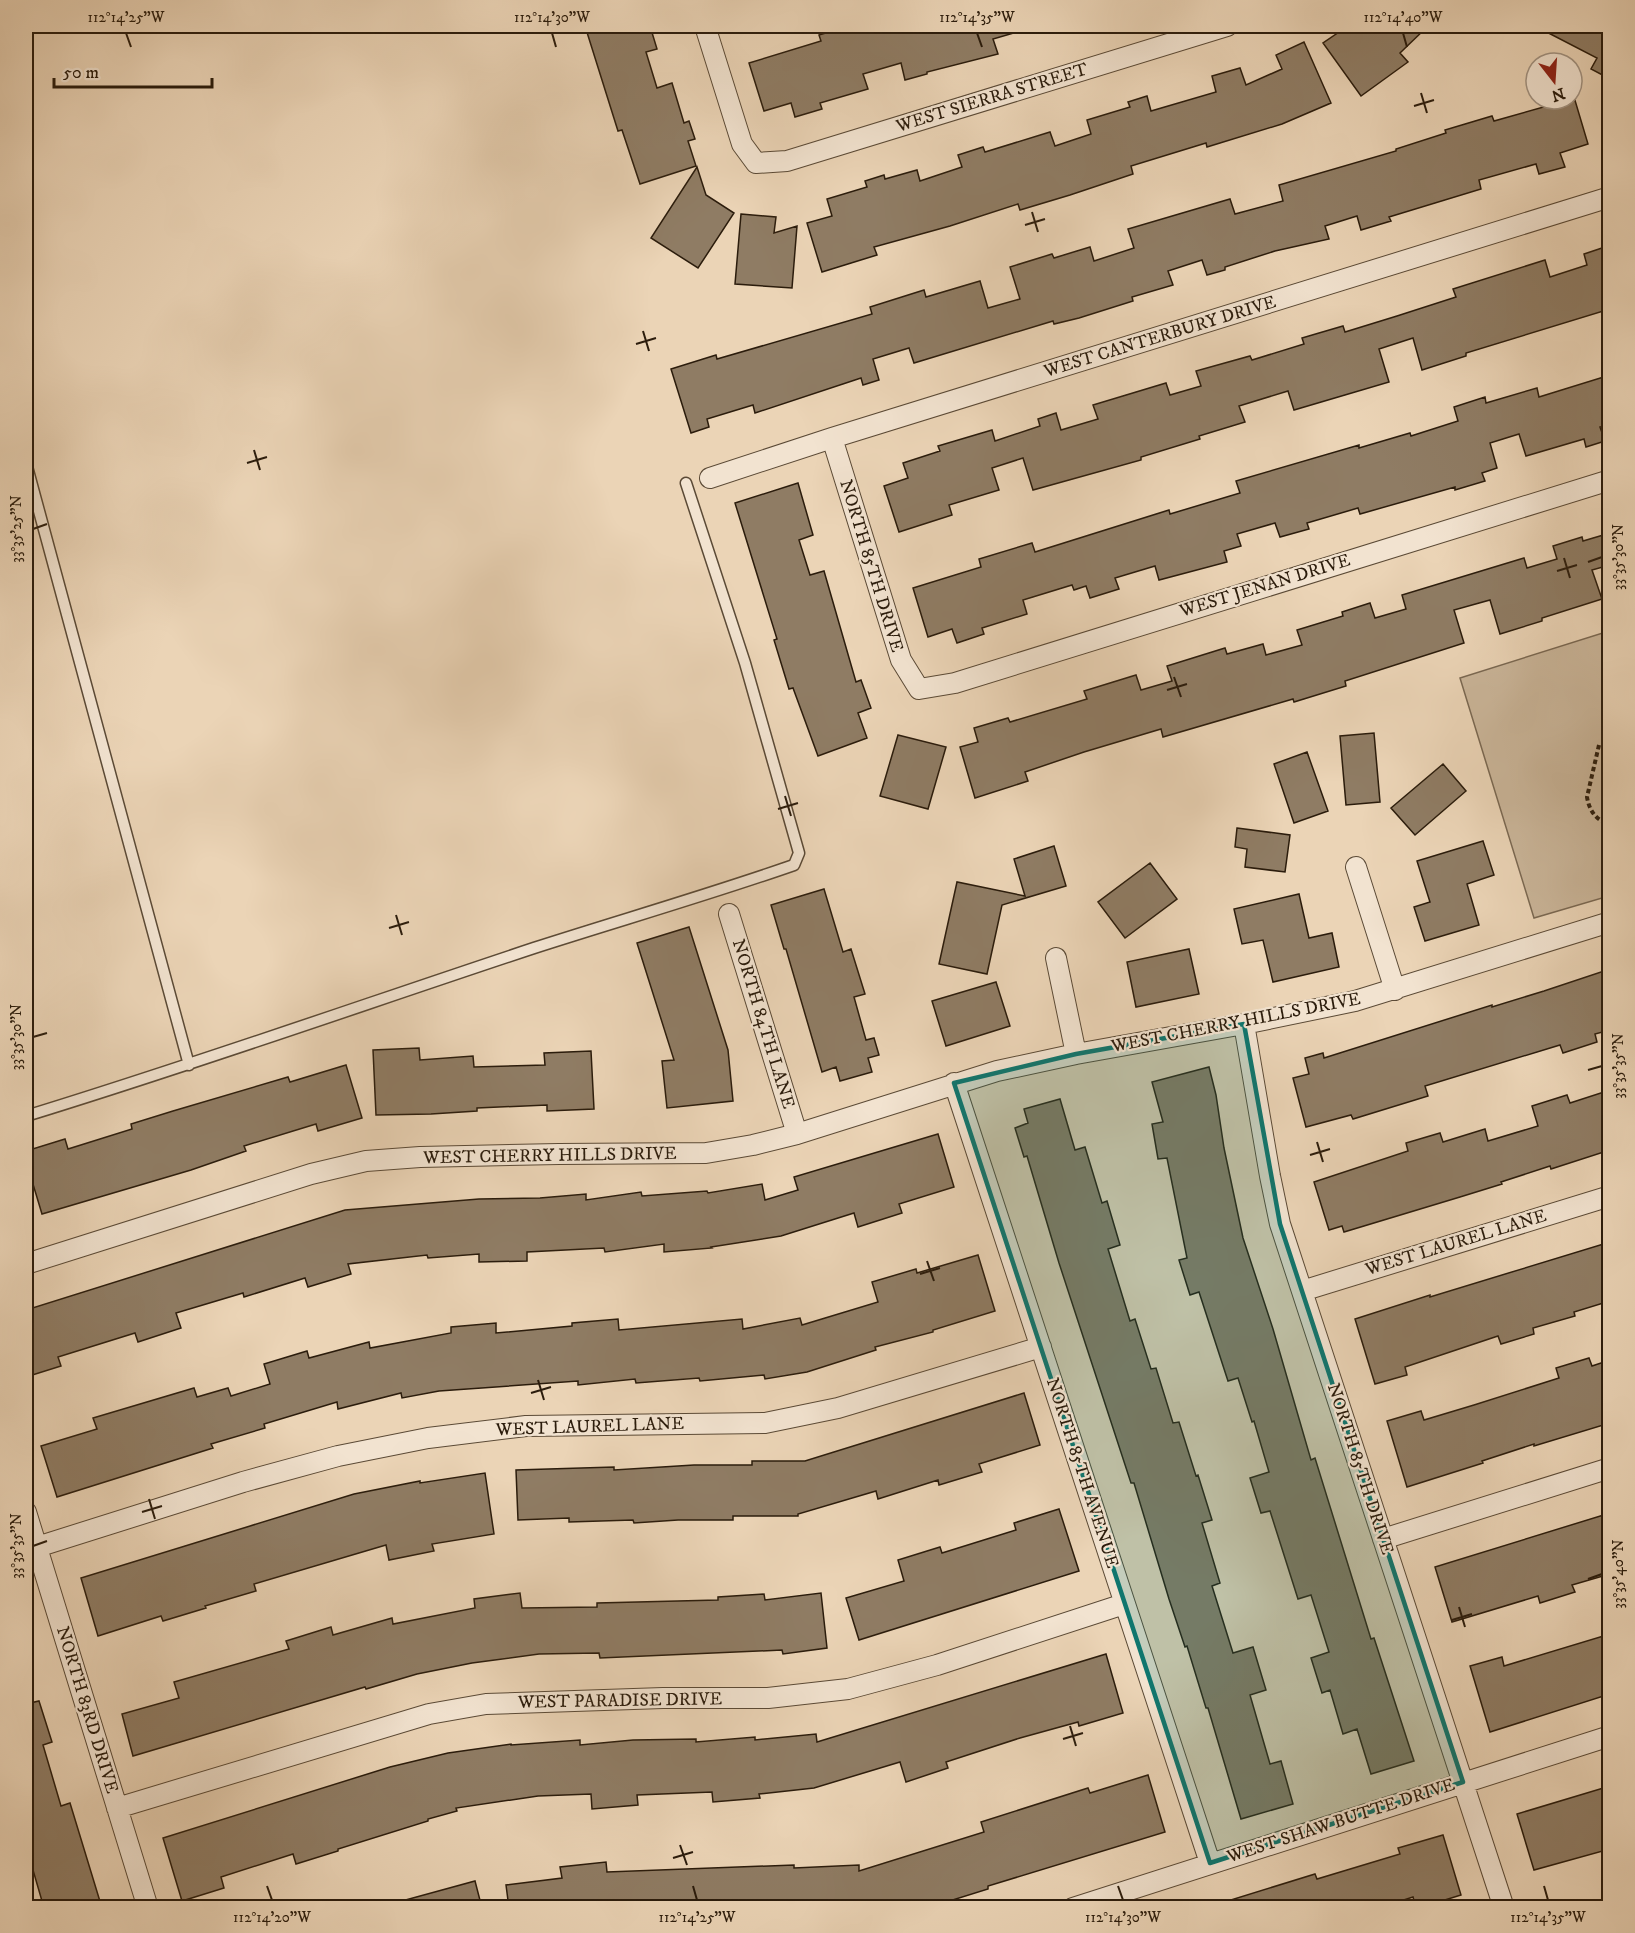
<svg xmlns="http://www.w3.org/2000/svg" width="1635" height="1933" font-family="'IM FELL DW Pica',serif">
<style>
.green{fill:#cab599;stroke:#7a6852;stroke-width:1.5}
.building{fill:#8f7c64;stroke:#2b1c0c;stroke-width:1.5}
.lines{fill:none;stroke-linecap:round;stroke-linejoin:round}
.lane-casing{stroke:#5b4a36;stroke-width:13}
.street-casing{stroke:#5b4a36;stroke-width:22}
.path{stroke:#2b1c0c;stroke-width:4;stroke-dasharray:4.5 3;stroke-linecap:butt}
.lane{stroke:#f2e3d0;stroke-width:10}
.street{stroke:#f2e3d0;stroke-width:20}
.marked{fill:#0f766e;fill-opacity:0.2;stroke:#0f766e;stroke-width:4.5;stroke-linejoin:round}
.ticks{fill:none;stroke:#2b1c0c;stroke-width:2}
.labels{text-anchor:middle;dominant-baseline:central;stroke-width:4.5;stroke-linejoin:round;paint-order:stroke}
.street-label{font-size:18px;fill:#2b1c0c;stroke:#f2e3d0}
.neatline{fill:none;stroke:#2b1c0c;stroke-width:2}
.ticks-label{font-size:15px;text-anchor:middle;fill:#2b1c0c}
</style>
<rect width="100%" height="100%" fill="#ebd4b6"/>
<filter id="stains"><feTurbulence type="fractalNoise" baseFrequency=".00333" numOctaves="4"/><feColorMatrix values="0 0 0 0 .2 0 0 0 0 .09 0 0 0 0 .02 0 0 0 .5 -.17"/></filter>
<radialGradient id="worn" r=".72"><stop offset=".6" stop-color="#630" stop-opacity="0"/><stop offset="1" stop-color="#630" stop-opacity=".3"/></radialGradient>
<path class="green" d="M1609 631V896L1534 918 1460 678Z"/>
<path class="building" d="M585 26H635L636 30 650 26 657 49 646 52 657 88 672 83 684 123 689 121 695 139 688 141 696 166 640 184 622 130 618 131Z
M849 26H1023L1024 30 993 39 998 54 927 72V74L905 80 901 63 863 74 868 89 820 103 822 109 795 117 791 103 764 111 749 63 821 41 819 35Z
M1348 26H1428L1400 53 1408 62 1361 96 1323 43Z
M1535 26H1610V79L1591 69 1597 58Z
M1304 42 1331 103 1282 124 1207 147 1206 143 1131 166 1133 174 1070 195 1020 210 1018 204 950 226 874 247 877 255 822 272 807 223 832 216 827 199 867 187 865 181 884 175 885 179 917 170 920 181 962 167 958 155 983 147 985 152 1050 132 1055 146 1091 134 1087 120 1130 107 1128 102 1147 96 1151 111 1216 92 1212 76 1240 68 1246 85 1282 69 1276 55Z
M1572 97H1574L1588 144 1560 153 1565 167 1539 174 1536 164 1479 180 1481 189 1389 217 1391 221 1361 230 1357 216 1325 226 1329 239 1275 251 1225 267V270L1207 275 1202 260 1168 271 1173 285 1132 297 1133 301 1079 318 1054 324 1053 321 914 363 909 348 873 359 879 380 863 385 861 378 755 413 753 405 707 419 709 427 691 433 671 369 716 355 717 359 872 314 870 307 924 290 926 297 980 281 988 308 1020 299 1010 267 1052 254 1054 258 1090 247 1094 261 1134 248 1128 229 1230 199 1235 214 1283 201 1279 185 1396 151V149L1446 133 1445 130 1492 116 1494 121 1572 99Z
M697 167 706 195 734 213 698 268 651 238Z
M741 214 776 217 774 233 797 226 792 288 735 284Z
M1602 248 1610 270V309L1466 353V356L1422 370 1413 338 1379 349 1389 382 1294 410 1288 391 1239 406 1245 422 1199 436 1200 439 1141 457V460L1033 490 1023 458 992 468 999 490 949 505 952 515 899 532 884 486 908 478 903 463 940 451 938 446 992 430 995 441 1040 426 1038 419 1056 413 1061 430 1098 419 1093 405 1166 383 1170 395 1201 386 1196 371 1250 356 1252 360 1304 344 1302 338 1319 333 1343 326 1345 332 1397 316 1456 297 1453 289 1545 260 1550 277 1587 265 1584 254Z
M1610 375V425L1600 427 1605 441 1586 447 1584 439 1526 456 1519 434 1490 443 1497 468 1482 473 1485 481 1455 490V487L1360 514 1358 508 1307 523 1309 529 1280 537 1275 523 1237 534 1241 546 1224 551 1227 562 1159 580 1155 566 1115 578 1119 589 1090 598 1086 586 1074 590 1072 585 1023 600 1027 614 982 628 984 634 957 643 952 629 928 637 913 588 981 567 979 559 1032 543 1035 552 1169 510 1170 514 1240 493 1236 481 1359 445V448L1410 433 1411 436 1458 421 1454 407 1485 397 1486 403 1537 388 1539 397Z
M798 483 813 535 799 540 810 575 824 571 856 682 861 680 871 708 858 713 867 738 818 756 793 688 789 689 774 640 777 639 735 503Z
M1610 533V565L1592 570 1602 599 1542 618V621L1500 634 1490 600 1454 610 1464 643 1345 681 1346 686 1294 702 1293 699 1163 737 1161 729 1084 752 1025 772 1028 781 975 798 960 747 978 742 974 728 1008 718 1010 722 1087 699 1084 691 1136 675 1141 690 1172 681 1167 666 1225 648 1227 654 1263 644 1266 655 1302 645 1297 630 1343 616 1342 612 1370 603 1375 618 1406 609 1402 595 1524 558 1527 568 1557 559 1553 546 1582 537 1583 541Z
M1374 733 1380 802 1346 805 1340 736Z
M898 735 946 747 928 809 880 796Z
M1307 752 1328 811 1294 823 1274 764Z
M1443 764 1466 791 1415 835 1391 808Z
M1237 828 1290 835 1285 872 1245 867 1247 849 1235 847Z
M1483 841 1494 875 1467 884 1479 925 1425 941 1414 907 1430 902 1417 861Z
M1054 846 1066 886 1002 905 987 974 939 964 957 882 1025 896 1014 859Z
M1150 863 1177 899 1125 938 1098 902Z
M824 889 843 952 851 949 865 994 854 997 866 1040 874 1038 879 1055 868 1058 872 1072 840 1081 836 1067 822 1072 786 949H784L771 905Z
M1299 894 1309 938 1332 933 1339 967 1273 982 1263 940 1242 944 1234 909Z
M689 927 728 1050 733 1101 667 1108 662 1061 674 1060 637 943Z
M1189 949 1199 994 1136 1007 1127 962Z
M1610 969V1030L1595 1034 1597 1042 1563 1053 1560 1045 1425 1086 1428 1096 1353 1119 1351 1115 1306 1127 1293 1078 1309 1074 1305 1058 1323 1053 1324 1058 1492 1005V1007L1544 991Z
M996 982 1010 1026 946 1046 932 1001Z
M419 1048 420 1060 473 1056 474 1067 545 1065 544 1053 591 1051 594 1109 547 1111V1105L477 1108V1111L431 1114 376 1115 373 1050Z
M346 1065 362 1118 318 1131 316 1124 244 1146 246 1151 191 1170 42 1214 26 1161V1151L65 1139 68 1149 132 1129 131 1124 173 1111 288 1077 290 1082Z
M1209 1067 1216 1095 1224 1148 1243 1238 1273 1329 1311 1460 1315 1458 1371 1639 1374 1638 1414 1761 1371 1774 1357 1729 1343 1734 1330 1690 1322 1693 1311 1658 1329 1652 1311 1595 1298 1599 1270 1511 1261 1513 1250 1478 1269 1472 1254 1421 1252 1422 1238 1378 1228 1381 1199 1292 1190 1295 1179 1260 1187 1258 1167 1158 1158 1159 1152 1124 1163 1122 1152 1082Z
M1610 1090V1150L1551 1169 1550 1166 1501 1182 1502 1184 1460 1197 1344 1232 1342 1226 1329 1230 1314 1182 1408 1151 1406 1143 1440 1133 1443 1142 1485 1129 1488 1141 1538 1126 1532 1106 1567 1095 1570 1103Z
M1060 1099 1075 1150 1085 1147 1102 1203 1107 1201 1120 1245 1108 1249 1130 1321 1135 1319 1151 1369 1156 1368 1173 1423 1179 1422 1196 1476 1198 1475 1212 1520 1202 1523 1220 1583 1212 1586 1233 1653 1253 1647 1266 1690 1250 1695 1270 1764 1281 1761 1293 1804 1241 1819 1208 1708H1206L1187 1646 1185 1647 1169 1599 1134 1483H1131L1059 1263 1027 1156 1024 1157 1015 1128 1028 1123 1024 1109Z
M938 1134 954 1187 899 1204 902 1213 858 1227 854 1213 781 1236 711 1247 712 1248 664 1252V1244L605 1252 604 1248 527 1252V1261L479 1262V1254L428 1258 427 1255 348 1264 351 1274 308 1287 305 1278 244 1297 243 1293 176 1313 181 1328 138 1342 135 1333 58 1357 61 1366 26 1377V1310L345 1210 479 1199 540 1198 586 1194V1200L641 1192 642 1196 707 1191 708 1193 762 1184 765 1200 798 1190 794 1177Z
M1610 1242V1301L1574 1312 1575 1316 1533 1328 1534 1334 1501 1344 1498 1336 1405 1367 1407 1375 1375 1384 1355 1319 1430 1295V1297Z
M978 1255 995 1311 933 1330V1332L875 1347 876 1350 807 1372 765 1379 764 1375 700 1381 699 1378 636 1383 635 1379 578 1385V1381L439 1391 402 1398 401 1393 338 1409 337 1402 264 1424 265 1428 211 1444 213 1448 57 1497 41 1446 97 1429 93 1418 194 1388 197 1397 228 1388 231 1396 270 1384 264 1364 307 1351 309 1358 369 1342 370 1348 451 1333V1327L496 1323V1333L572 1326V1323L618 1319 619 1330 742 1319 743 1329 800 1318 802 1325 878 1302 872 1282 916 1269 917 1273Z
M1589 1358 1592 1366 1610 1360V1423L1534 1446V1444L1482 1461 1483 1463 1407 1487 1387 1421 1421 1411 1424 1420 1474 1405 1559 1378 1556 1368Z
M1024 1393 1040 1445 979 1464 982 1472 939 1485 938 1480 878 1499 876 1491 798 1514V1516H733V1520H678L634 1523 633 1520 569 1522V1518L518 1520 516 1470 614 1467V1470L694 1465H752V1461H805Z
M485 1473 494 1534 432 1544 434 1551 389 1560 386 1545 254 1584 256 1591 205 1606 206 1608 163 1621 161 1616 98 1636 81 1578 354 1494 420 1481V1483Z
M1059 1509 1079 1571 859 1640 846 1598 904 1581 898 1560 940 1547 942 1553 1016 1530 1014 1523Z
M1610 1513V1574L1572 1585 1575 1592 1540 1603 1538 1596 1452 1622 1435 1567Z
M520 1593 522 1608 597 1607V1603L718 1600V1597L764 1594 765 1600 821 1593 827 1648 783 1654 782 1650 600 1658 599 1653 539 1654 472 1663 417 1674 366 1689 365 1687 133 1756 122 1714 179 1698 174 1682 289 1649 286 1641 331 1627 333 1635 392 1618 393 1624 475 1608 474 1599Z
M1610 1634V1694L1490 1732 1470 1666 1502 1657 1504 1666Z
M1106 1654 1123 1713 1079 1726 1078 1722 1020 1738 946 1762 948 1768 906 1782 900 1762 814 1788 759 1794 760 1798 713 1802 712 1792 637 1795 638 1805 592 1809 591 1794 538 1796 456 1808 457 1811 428 1819V1821L338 1849V1851L296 1864 293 1854 221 1877 224 1888 182 1901 163 1838 390 1767 448 1753 511 1744V1745L580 1740V1745L633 1740 696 1739V1742L755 1737V1740L816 1734 817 1742Z
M39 1701 52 1742 43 1745 61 1806 70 1803 102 1908H44L31 1863 29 1864 26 1852V1702H30V1703Z
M1148 1775 1165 1832 988 1886V1889L927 1908H509L506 1885 562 1878 560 1867 606 1862 607 1872 794 1865V1868L859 1865V1871L984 1832 981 1822 1088 1788 1090 1793Z
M1610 1786V1849L1534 1870 1517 1814Z
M1443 1835 1461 1895 1419 1908H1416L1413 1897 1379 1908H1221V1903L1315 1874 1317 1879 1400 1854 1398 1848Z
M475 1881 482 1908H399L398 1902Z"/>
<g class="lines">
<defs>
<path id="lane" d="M26 463 189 1065
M26 1116C196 1064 365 1004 534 948 621 920 708 895 794 865L799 853 745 663 686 483"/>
<path id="street" d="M705 26 742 144 756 163 787 161 1227 26
M832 438 901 660 919 689 955 683 1610 480
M710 478 832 438 1610 197
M1356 867 1395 990
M729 914 797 1134
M1056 958 1076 1054
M1244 1024 1270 1176 1280 1224 1504 1908
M954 1083 1210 1863
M26 1264 311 1174 366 1161 420 1157 559 1154 706 1153 753 1145 797 1134 997 1071 1076 1054 1244 1024 1355 1001 1610 922
M1302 1291 1610 1196
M26 1512 148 1908
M1383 1539 1610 1468
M37 1547 243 1482 338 1456 428 1438 526 1426 765 1423 838 1408 1041 1347
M117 1808 429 1714 486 1704 663 1698H768L848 1689 937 1665 1124 1604
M1073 1908 1610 1736"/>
</defs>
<use href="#lane" class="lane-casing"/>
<use href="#street" class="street-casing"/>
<path class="path" d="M1599 745 1587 797C1589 810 1596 821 1610 824"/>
<use href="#lane" class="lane"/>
<use href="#street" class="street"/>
</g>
<path class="marked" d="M1244 1024 1280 1224 1463 1782 1210 1863 954 1083 1076 1054Z"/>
<path class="ticks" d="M126 33 131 47M552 33 556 47M977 33 982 47M1403 33 1407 47M1421 93 1427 113M1414 106 1434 100M1032 212 1038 232M1025 225 1045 219M643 331 649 351M636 344 656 338M254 450 260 470M247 463 267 457M33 529 47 524M1564 558 1570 578M1588 562 1602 557M1557 571 1577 565M1174 677 1181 697M1167 690 1187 684M785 796 791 816M778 809 798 803M396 915 402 935M389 928 409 922M33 1037 47 1033M1588 1070 1602 1066M1317 1142 1323 1162M1310 1155 1330 1149M927 1261 934 1281M920 1274 940 1268M538 1380 544 1400M531 1393 551 1387M149 1499 155 1519M142 1512 162 1506M33 1546 47 1541M1588 1579 1602 1574M1459 1607 1465 1627M1452 1620 1472 1614M1070 1726 1076 1746M1063 1739 1083 1733M680 1845 687 1865M673 1858 693 1852M267 1886 272 1900M693 1886 697 1900M1118 1886 1123 1900M1544 1886 1548 1900"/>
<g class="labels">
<g class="street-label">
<text transform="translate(992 98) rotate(-17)">WEST SIERRA STREET</text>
<text transform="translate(1160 337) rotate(-17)">WEST CANTERBURY DRIVE</text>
<text transform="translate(871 566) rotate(73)">NORTH 85TH DRIVE</text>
<text transform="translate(1265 586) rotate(-17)">WEST JENAN DRIVE</text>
<text transform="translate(1236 1023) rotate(-11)">WEST CHERRY HILLS DRIVE</text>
<text transform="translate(763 1024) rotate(73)">NORTH 84TH LANE</text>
<text transform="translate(550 1156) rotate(-1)">WEST CHERRY HILLS DRIVE</text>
<text transform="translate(1456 1243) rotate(-17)">WEST LAUREL LANE</text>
<text transform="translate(590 1427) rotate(-2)">WEST LAUREL LANE</text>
<text transform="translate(1360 1469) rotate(72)">NORTH 85TH DRIVE</text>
<text transform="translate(1082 1473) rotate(72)">NORTH 85TH AVENUE</text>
<text transform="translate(620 1701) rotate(-1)">WEST PARADISE DRIVE</text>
<text transform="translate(87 1710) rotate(73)">NORTH 83RD DRIVE</text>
<text transform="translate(1341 1821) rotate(-18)">WEST SHAW BUTTE DRIVE</text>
</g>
</g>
<rect width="1635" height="1933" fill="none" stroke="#ebd4b6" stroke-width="66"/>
<g transform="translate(1554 81) rotate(163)"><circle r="28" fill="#f2e3d0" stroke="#a29382" stroke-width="1.5"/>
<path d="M0-4.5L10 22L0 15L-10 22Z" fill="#8f2418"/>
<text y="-9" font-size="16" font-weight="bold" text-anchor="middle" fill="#2b1c0c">N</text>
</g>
<path d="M54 78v9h158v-9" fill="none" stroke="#2b1c0c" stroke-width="3"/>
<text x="63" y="78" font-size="18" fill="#2b1c0c" stroke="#f2e3d0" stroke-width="4.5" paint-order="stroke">50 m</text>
<rect x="33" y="33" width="1569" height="1867" class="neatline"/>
<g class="ticks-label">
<text x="126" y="22">112°14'25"W</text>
<text x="552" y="22">112°14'30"W</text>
<text x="977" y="22">112°14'35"W</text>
<text x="1403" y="22">112°14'40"W</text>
<text transform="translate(16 529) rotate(-90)" y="5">33°35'25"N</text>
<text transform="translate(1618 557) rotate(-90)" y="5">33°35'30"N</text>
<text transform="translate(16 1037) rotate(-90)" y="5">33°35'30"N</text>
<text transform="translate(1618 1066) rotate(-90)" y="5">33°35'35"N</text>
<text transform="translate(16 1546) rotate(-90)" y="5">33°35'35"N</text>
<text transform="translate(1618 1574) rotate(-90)" y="5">33°35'40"N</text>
<text x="272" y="1922">112°14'20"W</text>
<text x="697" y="1922">112°14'25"W</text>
<text x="1123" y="1922">112°14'30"W</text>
<text x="1548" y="1922">112°14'35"W</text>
</g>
<rect width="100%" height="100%" filter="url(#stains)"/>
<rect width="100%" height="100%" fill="url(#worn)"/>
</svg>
